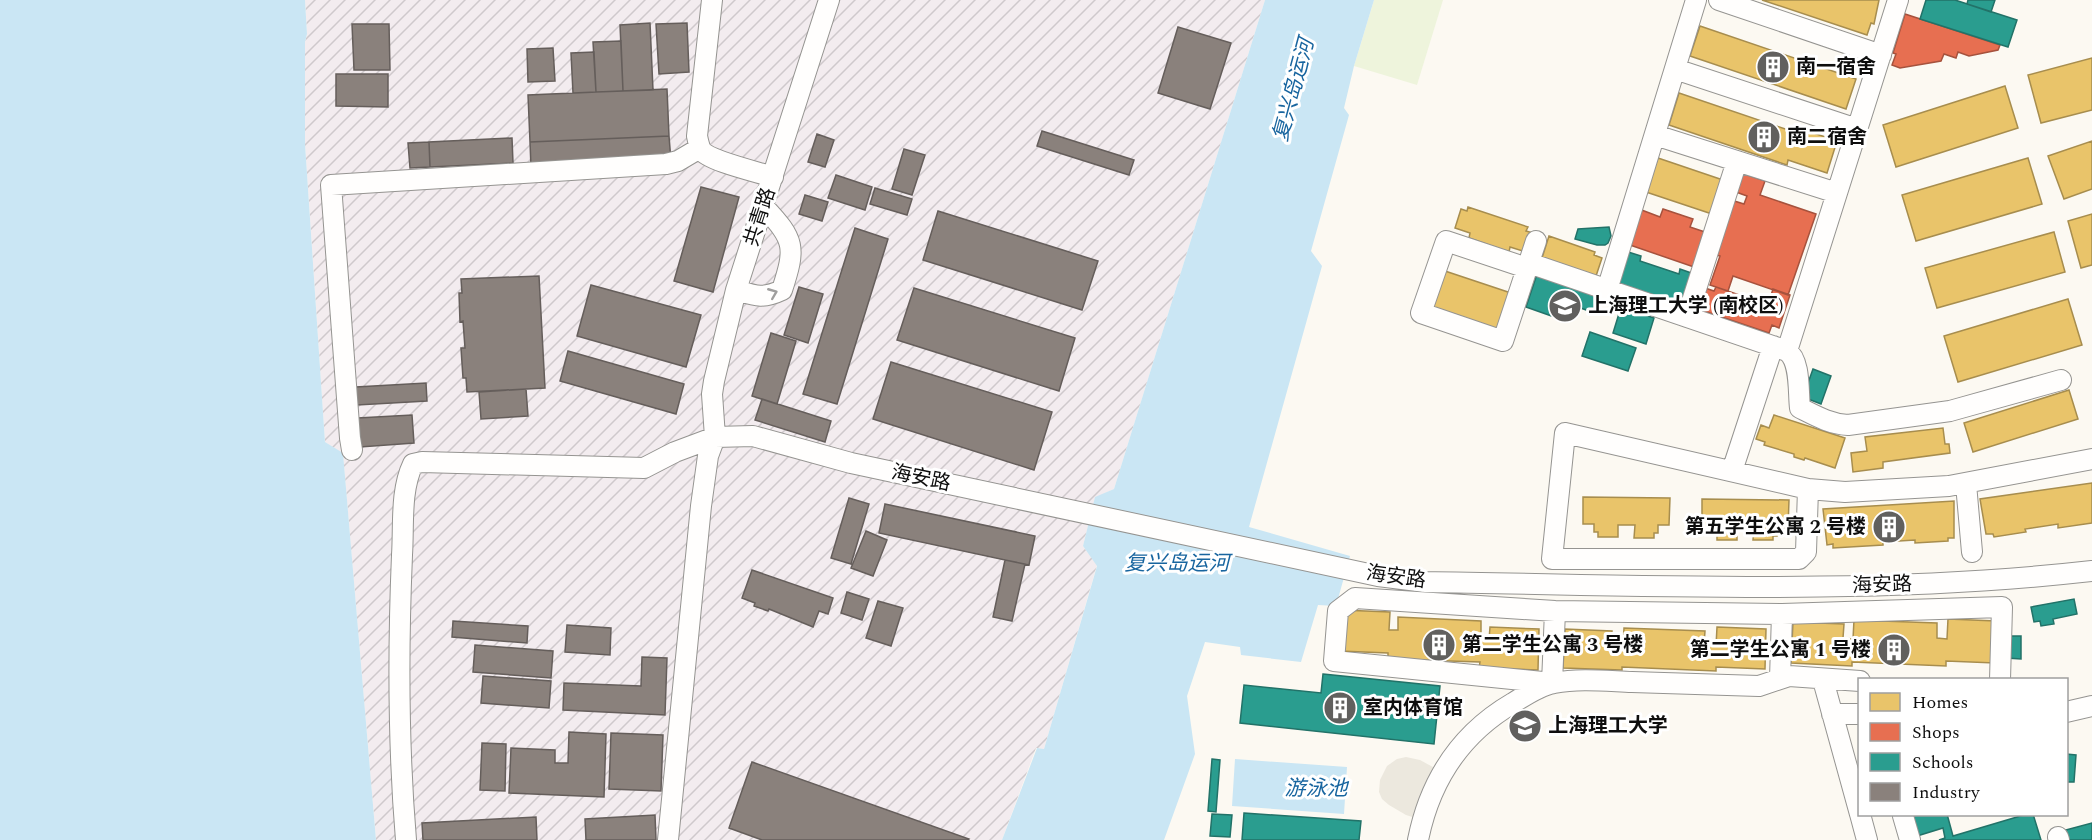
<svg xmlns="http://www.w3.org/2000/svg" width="2092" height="840" font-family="Spectral,'Noto Sans SC',serif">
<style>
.industrial{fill:url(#industrial-furrows)}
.pitch{fill:#eef4dc}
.plaza{fill:#ece8de}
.water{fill:#cae6f4}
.homes{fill:#e9c46a;stroke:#a78d4e;stroke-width:1.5}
.shops{fill:#e76f51;stroke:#a6523d;stroke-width:1.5}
.schools{fill:#2a9d8f;stroke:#227268;stroke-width:1.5}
.industry{fill:#8a817c;stroke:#655e5b;stroke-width:1.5}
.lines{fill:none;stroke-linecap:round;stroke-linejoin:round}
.minor-casing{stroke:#959491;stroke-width:22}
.minor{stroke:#fffefd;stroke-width:20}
.oneway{stroke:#9f9e9d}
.labels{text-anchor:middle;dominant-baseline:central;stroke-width:6;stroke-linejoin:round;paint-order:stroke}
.poi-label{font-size:20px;font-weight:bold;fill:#0e0e0e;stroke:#fff;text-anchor:start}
.street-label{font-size:20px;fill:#0e0e0e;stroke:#fff}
.water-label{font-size:21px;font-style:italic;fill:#18659f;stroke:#fff}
</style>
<defs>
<pattern id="industrial-furrows" width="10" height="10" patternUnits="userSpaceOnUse" patternTransform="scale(1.5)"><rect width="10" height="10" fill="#f3ecef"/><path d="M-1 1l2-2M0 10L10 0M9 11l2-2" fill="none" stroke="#cfc9cc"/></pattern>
</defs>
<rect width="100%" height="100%" fill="#fcf9f2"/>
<path class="industrial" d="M305 0H1265L1114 489 1095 498 1083 546 1097 565 1044 749 1036 748 1002 840H376L343 454 325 442 305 144V42L307 34Z"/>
<path class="pitch" d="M1374 0H1443L1417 85 1354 66Z"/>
<path class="plaza" d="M1406 757 1420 760 1442 772 1422 820 1406 815 1389 805 1382 799 1379 792 1380 780 1387 766 1397 759Z"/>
<path class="water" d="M0 0H305L307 34 305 42V144L325 442 343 453 376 840H0Z
M1265 0H1374L1354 66 1344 108 1349 115 1311 251 1322 266 1249 527 1350 556 1336 606 1318 605 1301 662 1241 655 1240 647 1205 642 1187 696 1195 754 1164 840H1002L1037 748 1044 749 1097 566 1083 546 1095 497 1114 489Z
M1235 759 1347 767 1344 814 1232 806Z"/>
<path class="homes" d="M1762 0H1879L1874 24 1871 23 1867 35Z
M1700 26 1856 79 1846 109 1690 56Z
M2092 58V110L2041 123 2028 75Z
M2005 86 2018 128 1896 167 1883 125Z
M1679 93 1797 133 1799 128 1837 141 1827 173 1788 160 1787 165 1669 125Z
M2092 141V189L2064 199 2048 156Z
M1658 158 1723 180 1712 214 1646 192Z
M2028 158 2042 204 1916 241 1902 195Z
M1468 207 1528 227 1526 231 1533 233 1526 252 1510 247 1509 252 1469 238 1470 233 1455 228 1461 209 1467 211Z
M2092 214V265L2081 268 2068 221Z
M2054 232 2065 272 1937 308 1925 268Z
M1549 236 1595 252 1594 255 1602 258 1596 276 1542 258Z
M1442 270 1514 294 1499 332 1431 309Z
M2068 299 2082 345 1958 382 1944 336Z
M2069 390 2078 419 1973 452 1964 423Z
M1774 415 1845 438 1835 468 1805 458 1804 460 1794 457V454L1764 445 1765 442 1756 439 1761 425 1769 428Z
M1943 428 1945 444H1949L1950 453 1883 462V468L1853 472 1851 453 1867 451 1865 437Z
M2092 483V523L2058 528V524L2025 529 2026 532 1994 537 1993 534H1986L1980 499Z
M1583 497 1670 498 1669 525H1658V533H1654V538H1634L1635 525H1618V537H1598V532H1594V524H1583Z
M1702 499 1789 500 1788 528H1777V536H1773V540H1753L1754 528H1737V540H1717V535H1713V527H1702Z
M1954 501V538H1948V541L1915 543V540L1883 542V545L1833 548V544L1827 545 1823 509Z
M1341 610 1390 612 1389 630H1398V617L1481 621V639L1489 640 1490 627 1539 629 1538 670 1479 668 1480 662 1388 659V653L1339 651Z
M1948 619 1996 621 1995 663 1946 661V666L1852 662V666L1791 663 1793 622 1844 624 1843 638 1853 639 1854 620 1937 623V638L1947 639Z
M1717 627 1766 629 1765 669 1716 667V671L1622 667V670L1563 668 1565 629 1612 631 1611 645 1623 646 1624 628 1705 631 1704 645 1716 646Z"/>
<path class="shops" d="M1905 14 2000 45 1998 50 1969 56 1958 52 1956 58 1944 54 1941 61 1900 68 1892 65 1896 54 1893 53Z
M1742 173 1765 181 1760 195 1816 214 1788 295 1733 276 1728 291 1710 285 1720 256 1712 254 1731 200 1744 204 1747 196 1736 192Z
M1639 209 1660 217 1663 209 1693 219 1690 227 1705 232 1694 267 1627 244Z
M1702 287 1714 291 1716 287 1768 305 1773 289 1790 295 1779 328 1772 325 1769 333 1695 308Z"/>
<path class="schools" d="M1926 0H1955L2017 20 2008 47 1920 19Z
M1968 0H1995L1991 12 1967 4Z
M1609 227 1611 236 1608 243 1605 245H1597L1575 239 1578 229Z
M1625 251 1641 256 1640 261 1679 274 1680 269 1697 275 1686 308 1614 283Z
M1538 271 1599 291 1592 312 1566 303 1560 319 1526 307Z
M1621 307 1654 318 1646 344 1613 333Z
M1590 332 1636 348 1628 371 1582 356Z
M1813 369 1831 376 1821 404 1803 397Z
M2074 599 2077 614 2053 619 2054 624 2041 626 2040 621 2034 622 2031 607Z
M2007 636H2021V659L2006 658Z
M1323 674 1440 686 1434 744 1240 723 1244 685 1321 693Z
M2066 754 2076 755 2074 782H2066Z
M1212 759 1220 760 1216 812 1208 811Z
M1244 813 1361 821 1359 840H1242Z
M1212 814 1232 815 1230 837 1210 836Z
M1911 814H1947L1953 836 2027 814H2033L2041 840H1939L1945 838 1943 828 1917 836Z
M2092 823V840H2065L2062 831Z"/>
<path class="industry" d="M650 23 653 90 623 91 620 25Z
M687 23 689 72 659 74 656 24Z
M352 24H389L390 70H354Z
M1178 27 1231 43 1210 109 1158 93Z
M621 41 623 91 596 92 593 42Z
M553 48 555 81 528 82 527 49Z
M594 52 596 92 573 93 571 53Z
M336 74H388V107L336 106Z
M667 89 669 136 530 142 528 95Z
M1042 131 1134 160 1129 175 1037 146Z
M817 134 834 140 825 167 808 162Z
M669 136 671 161 531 167 530 142Z
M512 138 513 163 430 167 429 142Z
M429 142 430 167 410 168 408 143Z
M904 149 925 155 912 195 892 189Z
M836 175 872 187 865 210 828 198Z
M701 187 739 197 713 292 674 281Z
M875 188 912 199 907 215 870 204Z
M805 195 828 202 822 221 799 214Z
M938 211 1098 261 1082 310 923 260Z
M855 228 888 239 837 404 803 394Z
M539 276 545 388 467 392 466 378H463L461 348H465L463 321 460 322 459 293H462L461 279Z
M591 285 701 315 686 367 577 336Z
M799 287 823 294 808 343 784 335Z
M914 288 1075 338 1059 391 897 340Z
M771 333 796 341 777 404 752 396Z
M568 351 684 384 676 414 560 381Z
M891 362 1052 412 1034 470 873 419Z
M426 383 427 401 357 405 356 387Z
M526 389 528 416 481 419 479 392Z
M762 399 831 421 825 442 755 420Z
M412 415 414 443 360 447 358 418Z
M849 498 869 504 851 564 831 558Z
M885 504 1035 536 1029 565 879 533Z
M866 531 887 540 873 576 851 568Z
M1005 560 1025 564 1012 621 993 617Z
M752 570 833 598 828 614 819 611 813 627 769 609 768 611 754 606 755 603 742 598Z
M847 592 869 599 862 620 841 613Z
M878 601 903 608 891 646 866 638Z
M453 621 528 626 527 643 452 637Z
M567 625 611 628 610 655 565 652Z
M475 645 553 651 551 678 473 672Z
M642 657 667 658 665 715 563 710 564 683 641 686Z
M483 676 551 681 549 708 481 703Z
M569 732 606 734 604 797 509 793 511 748 555 750V763H568Z
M611 733 663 735 661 791 609 789Z
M482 743 506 744 505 791 480 790Z
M752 762 969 839 968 840H762L729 828Z
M655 815 656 840H586L585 819Z
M536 817 537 840H423L422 823Z"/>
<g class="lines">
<defs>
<path id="minor" d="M712 0 697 136C698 141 699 146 701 150 709 161 758 172 773 177
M1719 0 1881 55
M1675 69 1857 129
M1655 135 1837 193
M1529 263 1787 351C1801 361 1798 392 1800 408 1816 416 1830 424 1848 425L1950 411 2061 380
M1527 268 1446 241 1421 313 1503 341 1536 241
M736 290C756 296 763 299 782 290 796 247 795 240 764 207
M1607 290 1696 0
M1687 317 1737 161
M1787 351 1898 0
M352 450 350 438 331 185 666 164 678 161 700 148
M1732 471 1773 346
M1966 484 1972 552
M1808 489 1806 552 1799 559H1552L1565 433 1808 489 1845 492 1949 486 2092 459
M1555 611 1552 683 1334 661 1338 611 1355 598 1555 611 1782 614 2002 607 2000 680
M1780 678 1782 614
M1823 680 1860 814
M2066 712 2092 706
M1832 714H1860
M1860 814 1867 840
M1903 816 1910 840
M2058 837 2059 840
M406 840C398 745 398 650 402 555 404 526 400 491 413 464L422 462 644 468 675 452 715 437 753 436 851 463 1378 576 1426 582C1648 585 1871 596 2092 571
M668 840 701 506 708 456 715 437 712 394 714 381 736 290 829 0
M1418 840C1430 780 1460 734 1513 703 1526 695 1540 685 1554 683 1579 678 1606 681 1632 682 1674 683 1717 685 1759 686L1789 676 1860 681"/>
</defs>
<use href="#minor" class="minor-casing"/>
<use href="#minor" class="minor"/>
</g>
<defs><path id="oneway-chevron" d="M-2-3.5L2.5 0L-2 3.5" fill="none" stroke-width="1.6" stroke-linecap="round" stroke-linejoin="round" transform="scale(1.5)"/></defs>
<use class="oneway" href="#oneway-chevron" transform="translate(773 293) rotate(-22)"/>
<defs>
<symbol id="building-disc" viewBox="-11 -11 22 22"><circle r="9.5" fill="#61605e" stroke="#fff"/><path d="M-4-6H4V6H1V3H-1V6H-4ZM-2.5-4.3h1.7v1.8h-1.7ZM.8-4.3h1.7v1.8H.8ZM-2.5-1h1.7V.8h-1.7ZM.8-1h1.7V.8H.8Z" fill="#fff"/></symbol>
<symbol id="university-disc" viewBox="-11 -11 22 22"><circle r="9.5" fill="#61605e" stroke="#fff"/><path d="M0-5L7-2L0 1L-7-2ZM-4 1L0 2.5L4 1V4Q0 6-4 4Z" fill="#fff"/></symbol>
</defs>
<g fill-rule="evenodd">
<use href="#building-disc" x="1754" y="48" width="38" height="38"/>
<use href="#building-disc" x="1745" y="118" width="38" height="38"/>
<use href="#university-disc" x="1546" y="287" width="38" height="38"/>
<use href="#building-disc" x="1870" y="508" width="38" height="38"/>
<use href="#building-disc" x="1420" y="626" width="38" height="38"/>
<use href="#building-disc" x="1875" y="631" width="38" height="38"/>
<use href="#building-disc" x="1321" y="689" width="38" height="38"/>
<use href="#university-disc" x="1506" y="707" width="38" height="38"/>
</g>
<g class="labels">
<g class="poi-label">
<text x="1796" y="67">南一宿舍</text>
<text x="1787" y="137">南二宿舍</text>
<text x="1588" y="306">上海理工大学 (南校区)</text>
<text x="1866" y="527" text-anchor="end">第五学生公寓 2 号楼</text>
<text x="1462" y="645">第二学生公寓 3 号楼</text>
<text x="1871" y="650" text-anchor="end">第二学生公寓 1 号楼</text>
<text x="1363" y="708">室内体育馆</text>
<text x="1548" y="726">上海理工大学</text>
</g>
<g class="street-label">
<text transform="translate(760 217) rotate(-72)">共青路</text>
<text transform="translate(921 478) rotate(12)">海安路</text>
<text transform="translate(1396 577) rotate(8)">海安路</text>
<text transform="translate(1882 585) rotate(-2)">海安路</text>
</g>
<g class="water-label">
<text transform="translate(1294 90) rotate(-75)">复兴岛运河</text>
<text x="1177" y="564">复兴岛运河</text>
<text x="1316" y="789">游泳池</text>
</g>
</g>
<rect x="1858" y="678" width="210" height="138" fill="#ffffff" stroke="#9f9f9f" stroke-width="1.5"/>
<rect x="1870" y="693" width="30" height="18" fill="#e9c46a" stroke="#9f9f9f" stroke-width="1.5"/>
<text x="1912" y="708" font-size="18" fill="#0e0e0e">Homes</text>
<rect x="1870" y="723" width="30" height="18" fill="#e76f51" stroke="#9f9f9f" stroke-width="1.5"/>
<text x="1912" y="738" font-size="18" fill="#0e0e0e">Shops</text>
<rect x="1870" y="753" width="30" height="18" fill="#2a9d8f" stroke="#9f9f9f" stroke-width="1.5"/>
<text x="1912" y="768" font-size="18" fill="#0e0e0e">Schools</text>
<rect x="1870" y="783" width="30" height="18" fill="#8a817c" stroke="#9f9f9f" stroke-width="1.5"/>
<text x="1912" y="798" font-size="18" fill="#0e0e0e">Industry</text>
</svg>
